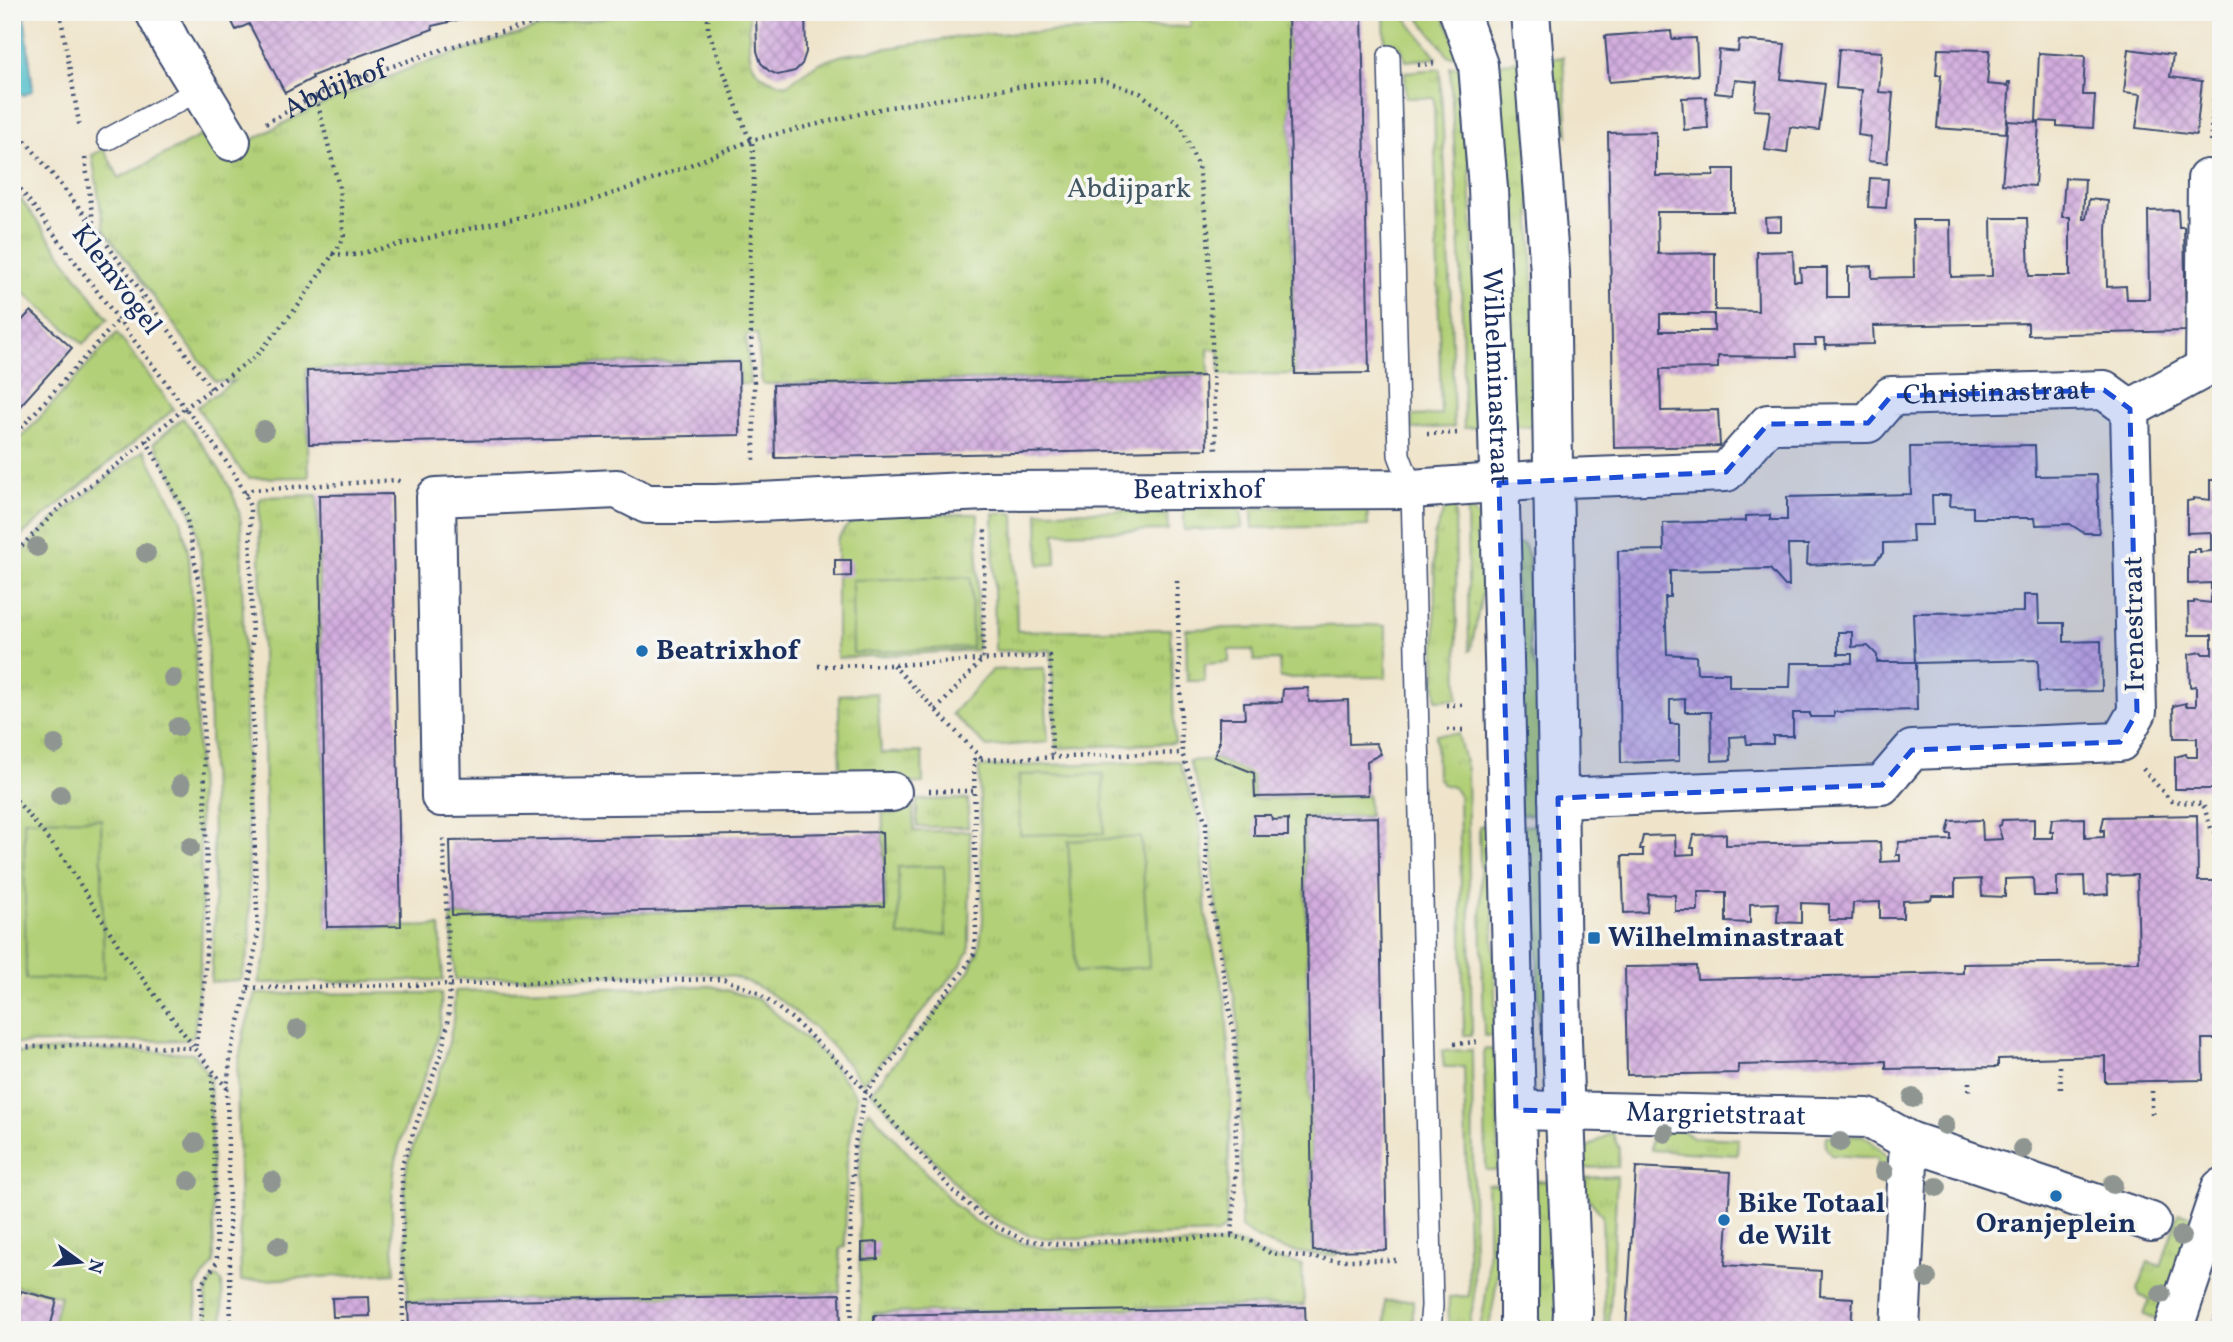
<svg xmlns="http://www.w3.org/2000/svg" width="2233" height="1342" font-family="Vollkorn,serif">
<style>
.grass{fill:url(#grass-tufts);stroke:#66806a;stroke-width:2}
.pitch{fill:#b2d077;stroke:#66806a;stroke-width:2}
.water{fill:#51bfca;stroke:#367794;stroke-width:2}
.building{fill:url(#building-cross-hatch);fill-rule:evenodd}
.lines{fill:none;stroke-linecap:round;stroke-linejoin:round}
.lane-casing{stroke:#3b4a6e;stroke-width:24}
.street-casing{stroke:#3b4a6e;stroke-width:42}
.secondary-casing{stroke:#3b4a6e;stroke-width:42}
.path{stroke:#3b4a6e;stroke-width:4.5;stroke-dasharray:2 5;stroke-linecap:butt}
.lane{stroke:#fff;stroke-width:21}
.street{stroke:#fff;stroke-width:38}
.secondary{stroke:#fff;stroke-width:38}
.tree{fill:#8f9692}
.marked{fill:#1d4ed8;fill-opacity:0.2;stroke:#1d4ed8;stroke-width:5;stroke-dasharray:14 9;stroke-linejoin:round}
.poi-dot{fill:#1f6fb2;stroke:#f6f6f2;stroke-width:2.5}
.labels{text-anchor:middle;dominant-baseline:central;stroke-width:7;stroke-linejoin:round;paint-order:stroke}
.street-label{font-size:28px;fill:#1b2f5e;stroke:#f6f6f2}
.park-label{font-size:28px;fill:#415764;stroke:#f6f6f2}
.poi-label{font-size:28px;font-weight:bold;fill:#1b2f5e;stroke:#f6f6f2;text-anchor:start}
</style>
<defs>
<pattern id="grass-tufts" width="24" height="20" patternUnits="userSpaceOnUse" patternTransform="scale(1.75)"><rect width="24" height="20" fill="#b2d077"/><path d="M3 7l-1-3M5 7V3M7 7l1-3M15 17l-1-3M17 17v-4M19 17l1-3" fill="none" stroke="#98b369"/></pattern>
<pattern id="building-cross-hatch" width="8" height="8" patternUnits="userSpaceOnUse" patternTransform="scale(1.75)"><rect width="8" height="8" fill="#d3adde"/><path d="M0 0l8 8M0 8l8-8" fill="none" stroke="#aa8db7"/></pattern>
</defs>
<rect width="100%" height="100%" fill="#f6f6f2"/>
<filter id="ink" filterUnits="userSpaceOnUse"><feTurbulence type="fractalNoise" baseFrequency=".0143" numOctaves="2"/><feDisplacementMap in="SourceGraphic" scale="14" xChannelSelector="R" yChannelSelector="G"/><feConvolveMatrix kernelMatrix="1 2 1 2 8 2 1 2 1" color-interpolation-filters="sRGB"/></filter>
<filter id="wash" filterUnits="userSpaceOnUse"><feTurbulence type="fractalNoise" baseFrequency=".00686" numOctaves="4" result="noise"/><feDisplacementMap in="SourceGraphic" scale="28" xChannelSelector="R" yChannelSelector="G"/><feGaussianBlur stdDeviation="1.57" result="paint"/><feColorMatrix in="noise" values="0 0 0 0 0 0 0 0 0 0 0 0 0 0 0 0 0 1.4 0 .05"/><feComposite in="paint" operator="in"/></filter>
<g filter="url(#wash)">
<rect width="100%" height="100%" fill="#efe4ca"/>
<path class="grass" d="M640 12H749C750 50 741 76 786 85L819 63 843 55 973 35 1191 26V12H1288L1295 374 1220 375 1219 349H1208L1209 375 762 384 757 334 746 335 750 384H740L739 361 306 369 309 477 249 478 242 472 197 407 234 381H215L104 229 92 155 104 149 119 178 212 130 224 155 311 109 418 65 535 29Z
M1384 12H1401L1437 58 1406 61 1401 47 1385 45Z
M1415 12H1439L1443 16 1463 55 1449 57Z
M1563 57 1568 135 1554 115 1549 59Z
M1520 61 1529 148 1537 427 1513 426 1493 64Z
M1464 66 1483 427 1464 428 1461 269 1450 67Z
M1440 69 1450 271 1454 427 1412 429V416L1441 415 1434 98H1406L1405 72Z
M12 187 108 319 83 344 12 282Z
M117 333 174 409 24 533 12 547V448Z
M183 418C205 450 236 484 241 523L250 944 241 980 211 982 215 913 207 623 203 572 196 527 186 500 154 443Z
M144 450 181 519 189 557 195 646 202 917 201 959 194 1035 187 1040 12 1044V561L53 520Z
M317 495 327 928 440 926 443 980 258 983 268 948 259 501 263 497Z
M1455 504 1458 699 1436 700 1434 536 1443 513 1449 505Z
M1367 505 1368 526 1253 528 1252 508Z
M1241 508 1242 528 1184 530V509Z
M1467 508C1475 513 1482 519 1484 529 1493 557 1476 620 1471 650L1469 651Z
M1167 510 1168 530 1055 533 1056 564 1039 565 1038 512Z
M993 513H1013L1014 515 1017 631 1170 629 1175 743 1056 748 1051 650 995 651Z
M874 514H978L977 650 837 658V541C845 525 855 516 874 514Z
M1515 544H1523L1526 548 1529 560 1530 650 1546 699 1548 814 1519 815Z
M1370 625 1386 626V677L1280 678 1279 660 1254 661 1253 650H1229V662L1205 664V681H1187L1186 629Z
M1044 668 1048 742 987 747 952 714 992 670Z
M877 693 881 753 922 752 923 783 840 786 839 695Z
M1436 734H1458L1467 770 1472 1035H1464L1459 796 1453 787 1442 784 1437 777Z
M1216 759 1252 775 1254 799 1368 795 1369 816 1304 819 1313 1251H1338V1255C1303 1256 1269 1249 1241 1228V1060L1237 1012 1216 906 1210 822 1189 761Z
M1179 761 1200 823 1206 915 1226 1004 1231 1105 1226 1227 1217 1234 1071 1239H1049L1029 1235 992 1218 976 1206 871 1092 968 973 979 948 983 921 979 767Z
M913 799 914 831H970L969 951 959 968 863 1083C833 1044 783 991 734 977 724 974 712 974 702 973L455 979 451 916 886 908 882 801Z
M968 799V827H917V800Z
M1491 825 1496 1035 1484 1036 1479 826Z
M1549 825 1553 1036H1539L1537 938 1521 895 1520 826Z
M711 986 760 1000 826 1057 857 1096 847 1159 845 1247 840 1248V1292L408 1302 404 1182 408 1161 446 1055 453 1023 455 991Z
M441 993C445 1051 414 1090 400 1143 388 1186 392 1230 395 1273L241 1281 237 1070 244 1032 256 994Z
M71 1049 193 1053 210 1078 214 1263 196 1287 197 1330H60V1326L53 1324 60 1296 12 1285V1054Z
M1484 1049H1496L1499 1170H1486Z
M1472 1050 1474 1300 1468 1330H1448L1449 1297 1469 1296 1464 1067H1444L1442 1051Z
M869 1110 953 1203 975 1221 1000 1235 1024 1244 1049 1249 1233 1243 1246 1245 1260 1255 1302 1265 1304 1305 874 1313V1330H860L859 1177 864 1119Z
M1672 1123 1692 1137 1738 1139 1737 1155 1651 1150V1124Z
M1612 1132 1619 1149 1618 1167 1584 1168 1583 1147H1588Z
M1862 1135C1877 1144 1885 1154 1894 1169L1889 1184H1882L1877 1179 1878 1158 1831 1155 1825 1146 1826 1136Z
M1617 1176 1609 1330H1605L1602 1215 1584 1193V1178Z
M1527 1181H1555L1559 1330H1531Z
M1487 1184 1499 1185C1500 1234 1500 1282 1488 1330H1479C1492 1282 1488 1233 1487 1184Z
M2179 1213 2196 1217 2161 1321 2144 1315 2150 1299 2140 1296 2137 1290 2148 1262 2161 1266Z
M215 1277 222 1281 223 1330H208C207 1312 201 1289 215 1277Z
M1413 1300V1330H1386L1385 1301Z"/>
<path class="pitch" d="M971 577 972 647 853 653 852 580Z
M1103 774 1104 833 1020 835 1019 775Z
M101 819 104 978 26 979 24 820Z
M1141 837 1149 967 1076 972 1068 841Z
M944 866 946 935 899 936 898 867Z"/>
<path class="water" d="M12 12H24L33 90 24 95 12 88Z"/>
<g id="blocks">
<path class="building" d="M227 12H474L475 16 432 26 433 29 348 60 349 62 312 76 313 78 285 93 249 24 236 30Z
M756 12H805L806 52 802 64 795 71 778 75 769 71 761 63 757 51Z
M1288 12H1362L1369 373 1295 374Z
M1671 31 1672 39 1696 38 1698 75 1609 82 1605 36Z
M1739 40 1785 44 1781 79 1825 84 1819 130 1790 127 1787 153 1765 150 1770 111 1754 110 1757 82 1735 80 1733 95 1715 93 1719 50 1738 52Z
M1839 49 1882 52 1879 92 1893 93 1887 163 1868 161 1871 137 1858 135 1862 90 1836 88Z
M1938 49 1990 50 1987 84 2007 86 2008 82H2010L2006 133 1937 128 1941 75H1936Z
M2129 49 2173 55 2170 77 2202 81 2196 135 2136 128 2141 94 2124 92Z
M2039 53 2085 56 2083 95H2095L2093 128 2057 126V122L2036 121Z
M1706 97 1708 128 1684 130 1682 98Z
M2008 121 2039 123 2035 186 2002 184Z
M1656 132V176L1714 175V169H1734V212H1657L1658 254 1715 253V310L1758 311 1757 252 1793 251 1794 281H1801L1800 268H1827V297H1848V267L1872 266V278L1914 277 1913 220H1950L1951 277 1992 276 1991 218H2027L2029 276H2070V217H2062L2065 178 2085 179 2083 219H2086L2089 199 2108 201 2106 229 2107 287 2126 286 2127 299H2149L2148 211 2178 210 2179 227H2184L2186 331 2028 335V323L1873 326 1874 344 1826 345 1825 350 1824 339H1815L1816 345H1795L1796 357 1718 356V368L1660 369 1661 411 1718 410 1720 446 1614 448 1608 133ZM1660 314H1714V331H1660Z
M1870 178 1888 179 1886 208 1868 207Z
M1781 217V231H1766L1765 218Z
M31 311 72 348 12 415V331Z
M739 362 740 435 309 444 307 371Z
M1205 376 1207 449 775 458 773 385Z
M2035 445 2036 476 2097 475 2099 533H2084L2070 524 2036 525 2035 518H1973V507L1949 506 1950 495H1932L1933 525H1912L1913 542 1883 543V553L1875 562 1807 565 1808 545H1788L1789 586H1785L1770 569 1670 571V597H1665L1667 654 1696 656 1697 673H1729V687H1790L1791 663H1852V654H1838V632H1852V647L1868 646 1877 655V662H1915L1913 613 2024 612V595H2038L2039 623H2064V642L2101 641 2102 691 2039 692 2038 660 1916 663 1917 710 1834 712V717H1810V713H1793V736H1773V744H1747L1746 736 1730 737 1731 760 1712 761 1711 712H1685V699L1670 700V724H1679V761L1621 763 1618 551 1664 550 1663 523 1746 521V516L1770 515V520H1787V497L1911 494 1910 447Z
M2210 480H2221V789H2175V757L2186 754 2187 757H2197V738H2174L2173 706 2186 703V706H2196V686L2190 687 2189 654 2202 652V654H2212V635H2189L2188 603H2194V601L2211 603V583L2188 584V552H2194V549H2200V552L2211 551V532L2187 533V501L2193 500V498L2210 500Z
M392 494 401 926 327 927 319 495Z
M835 560H851V576L835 577Z
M1308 688 1309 702 1348 700 1349 744 1376 743 1381 754 1367 761 1368 795 1255 797 1254 773 1214 757 1219 743V718H1245L1244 703 1282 702 1283 689Z
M1254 815H1271L1272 820 1288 819V836H1254Z
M2197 815 2198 881H2221V1039H2202L2203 1080 2105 1082V1056L1998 1059V1067L1886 1069V1061L1738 1065V1073L1627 1075 1625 967 1696 966 1697 979 1963 973V964L2139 962 2137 875 2107 876 2108 894 2085 896 2084 876 2057 877V896H2034L2033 878 2005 879V897L1982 896 1981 879 1955 880V896H1932L1931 900 1903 901V918H1880V902L1853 903 1852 920H1829V904L1801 903V923L1777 922 1778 903 1750 904V923L1726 922V892H1698V911H1675V895L1648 894 1647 912 1624 913 1622 856H1643V849H1640L1643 836 1675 835 1676 855 1694 854V848H1691L1694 835 1726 834V845L1880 842 1881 862 1900 861V855H1896L1899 842 1951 840V834H1947L1950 821 1982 820 1983 840 2002 839 1998 826 2001 825 2002 820 2034 819V838H2053V832H2050L2052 819 2085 818V838L2104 837V830L2101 831 2104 817Z
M1378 817 1387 1250 1313 1251 1305 819Z
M882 832 884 906 452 915 450 841Z
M1636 1167 1731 1172 1725 1265 1821 1271 1820 1296 1853 1298 1851 1330H1626Z
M878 1242V1259L862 1260V1243Z
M21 1291 57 1300 51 1324 59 1326 58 1330H12V1314H15Z
M840 1294 841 1330H409L408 1303Z
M369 1297 370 1316 333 1317 332 1298Z
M1305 1307 1306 1330H874V1315Z
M2221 1308V1330H2211L2215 1316Z"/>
</g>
</g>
<g filter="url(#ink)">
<use href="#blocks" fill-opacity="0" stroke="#3b4a6e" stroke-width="2"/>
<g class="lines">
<defs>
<path id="lane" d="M1389 56 1399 455 1412 489 1432 1306 1430 1330
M108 139 199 90"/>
<g id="street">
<path d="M155 12 171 43 231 141"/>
<path id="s2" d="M892 792 441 797 436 497 617 489 647 504H716L985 491 1412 489 1566 478 1726 472 1768 424 1868 423 1891 396 2104 390 2130 409"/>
<path d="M1558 798 1882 785 1912 750 2120 742 2137 712 2130 409 2205 368 2207 179"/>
<path id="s3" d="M1516 1110 1868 1118 1909 1141 2151 1222"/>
<path d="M1900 1330 1909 1141"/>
<path d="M2173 1330 2221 1188"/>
</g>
<g id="secondary">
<path id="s4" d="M1459 12 1478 65 1488 188 1498 432 1519 1221V1330"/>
<path d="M1530 12 1550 272 1562 1041 1573 1312 1572 1330"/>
</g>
</defs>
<use href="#lane" class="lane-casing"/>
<use href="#street" class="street-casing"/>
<use href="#secondary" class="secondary-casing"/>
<g class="path">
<path d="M60 12 80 129"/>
<path d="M708 12V30L748 136 752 140 754 175 750 259V317L754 382V463"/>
<path d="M1418 65 1437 63"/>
<path id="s1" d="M266 123C290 110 316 94 342 84 423 55 502 28 587 12"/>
<path d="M12 124 93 225 212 390"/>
<path d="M2210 142 2221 17"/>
<path d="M85 158 93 222"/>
<path d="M12 178 185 408 257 355 298 306 344 238 339 187 316 97"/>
<path d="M332 254 353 255 588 202 655 179 752 140 884 108 1044 83 1101 80 1140 93 1182 127 1198 167 1208 231 1216 453"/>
<path d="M1427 434 1460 433"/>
<path d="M12 438 119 319 145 296"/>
<path d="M146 440 186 514 200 590 208 914 204 988 195 1050"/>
<path d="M245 494 252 490 397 480 403 483"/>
<path d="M12 556 59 508 118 464 185 408C208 438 238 471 250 507L255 863 258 933 248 988 231 1051 227 1088 194 1048 77 1045 12 1048"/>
<path d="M1177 581 1182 753 1206 823 1207 878 1235 1040 1236 1165 1232 1236"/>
<path d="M893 665 982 759"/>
<path d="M818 666 892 665 1050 656 1052 757"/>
<path d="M1446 705H1465"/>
<path d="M936 710 983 659 985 527"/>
<path d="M1447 730H1466"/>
<path d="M2143 769 2171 801 2203 804 2212 831 2221 834"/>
<path d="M929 791H974"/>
<path d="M12 795 63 857 122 951 194 1047"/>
<path d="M248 988 724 979 758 993 791 1018 849 1072 955 1193 993 1225 1024 1240 1058 1244 1232 1236 1251 1241 1270 1253 1334 1260H1400"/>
<path d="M1454 1044 1477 1042"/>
<path d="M2060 1066 2061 1089"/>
<path d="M227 1088 231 1330"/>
<path d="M1969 1091V1079"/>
<path d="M2152 1114V1089"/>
<path d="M202 1330 201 1285 217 1262 212 1074"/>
<path d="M403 1330 402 1165 441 1053 448 1024 450 984 443 836"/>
<path d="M852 1330 850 1247 854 1149 865 1093 962 973 974 954 976 935 974 760 1182 753"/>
</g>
<use href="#lane" class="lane"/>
<use href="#street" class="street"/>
<use href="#secondary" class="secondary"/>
</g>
<g class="tree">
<circle cx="264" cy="430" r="10"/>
<circle cx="37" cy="547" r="10"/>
<circle cx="146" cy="553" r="10"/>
<circle cx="173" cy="678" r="10"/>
<circle cx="178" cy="727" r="10"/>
<circle cx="55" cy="745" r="10"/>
<circle cx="181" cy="785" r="10"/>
<circle cx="60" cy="795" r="10"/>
<circle cx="190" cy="847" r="10"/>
<circle cx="298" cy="1029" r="10"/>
<circle cx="1913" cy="1098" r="10"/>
<circle cx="1945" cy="1125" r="10"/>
<circle cx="1665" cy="1133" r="10"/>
<circle cx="1840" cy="1142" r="10"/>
<circle cx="195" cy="1143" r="10"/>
<circle cx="2022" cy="1149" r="10"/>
<circle cx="1884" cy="1171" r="10"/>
<circle cx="189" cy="1181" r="10"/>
<circle cx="272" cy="1181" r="10"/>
<circle cx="2113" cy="1184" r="10"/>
<circle cx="1937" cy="1187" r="10"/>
<circle cx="2181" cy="1236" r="10"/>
<circle cx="278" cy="1246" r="10"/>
<circle cx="1927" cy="1278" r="10"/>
<circle cx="2161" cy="1294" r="10"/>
</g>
</g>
<path class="marked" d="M2104 390 2130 409 2137 712 2120 742 1912 750 1882 785 1558 798 1564 1111 1516 1110 1499 483 1726 472 1768 424 1868 423 1891 396Z"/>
<g class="poi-dot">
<circle cx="642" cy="651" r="7"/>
<rect x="1587" y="931" width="14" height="14" rx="3.5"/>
<circle cx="2056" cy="1196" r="7"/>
<circle cx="1724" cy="1220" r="7"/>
</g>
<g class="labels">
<g class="street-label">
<text stroke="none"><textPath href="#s1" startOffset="77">Abdijhof</textPath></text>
<text transform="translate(116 280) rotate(53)">Klemvogel</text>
<text stroke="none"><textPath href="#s4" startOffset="368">Wilhelminastraat</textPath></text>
<text stroke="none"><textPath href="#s2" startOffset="2350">Christinastraat</textPath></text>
<text stroke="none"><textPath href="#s2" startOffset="1517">Beatrixhof</textPath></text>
<text transform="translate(2135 624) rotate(-91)">Irenestraat</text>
<text stroke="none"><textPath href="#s3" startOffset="200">Margrietstraat</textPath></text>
</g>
<g class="park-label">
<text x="1129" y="189">Abdijpark</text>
</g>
<g class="poi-label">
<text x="656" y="651">Beatrixhof</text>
<text x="1608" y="938">Wilhelminastraat</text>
<text x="1738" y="1204">Bike Totaal<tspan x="1738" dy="32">de Wilt</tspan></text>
<text x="2056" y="1224" text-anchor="middle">Oranjeplein</text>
</g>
</g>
<rect width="2233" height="1342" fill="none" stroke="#f6f6f2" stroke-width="42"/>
<g transform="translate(80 1262) rotate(105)" stroke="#f6f6f2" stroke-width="5" paint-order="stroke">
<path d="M0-5L12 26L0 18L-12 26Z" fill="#1b2f5e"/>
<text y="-10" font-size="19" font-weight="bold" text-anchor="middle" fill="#1b2f5e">N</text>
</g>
</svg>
